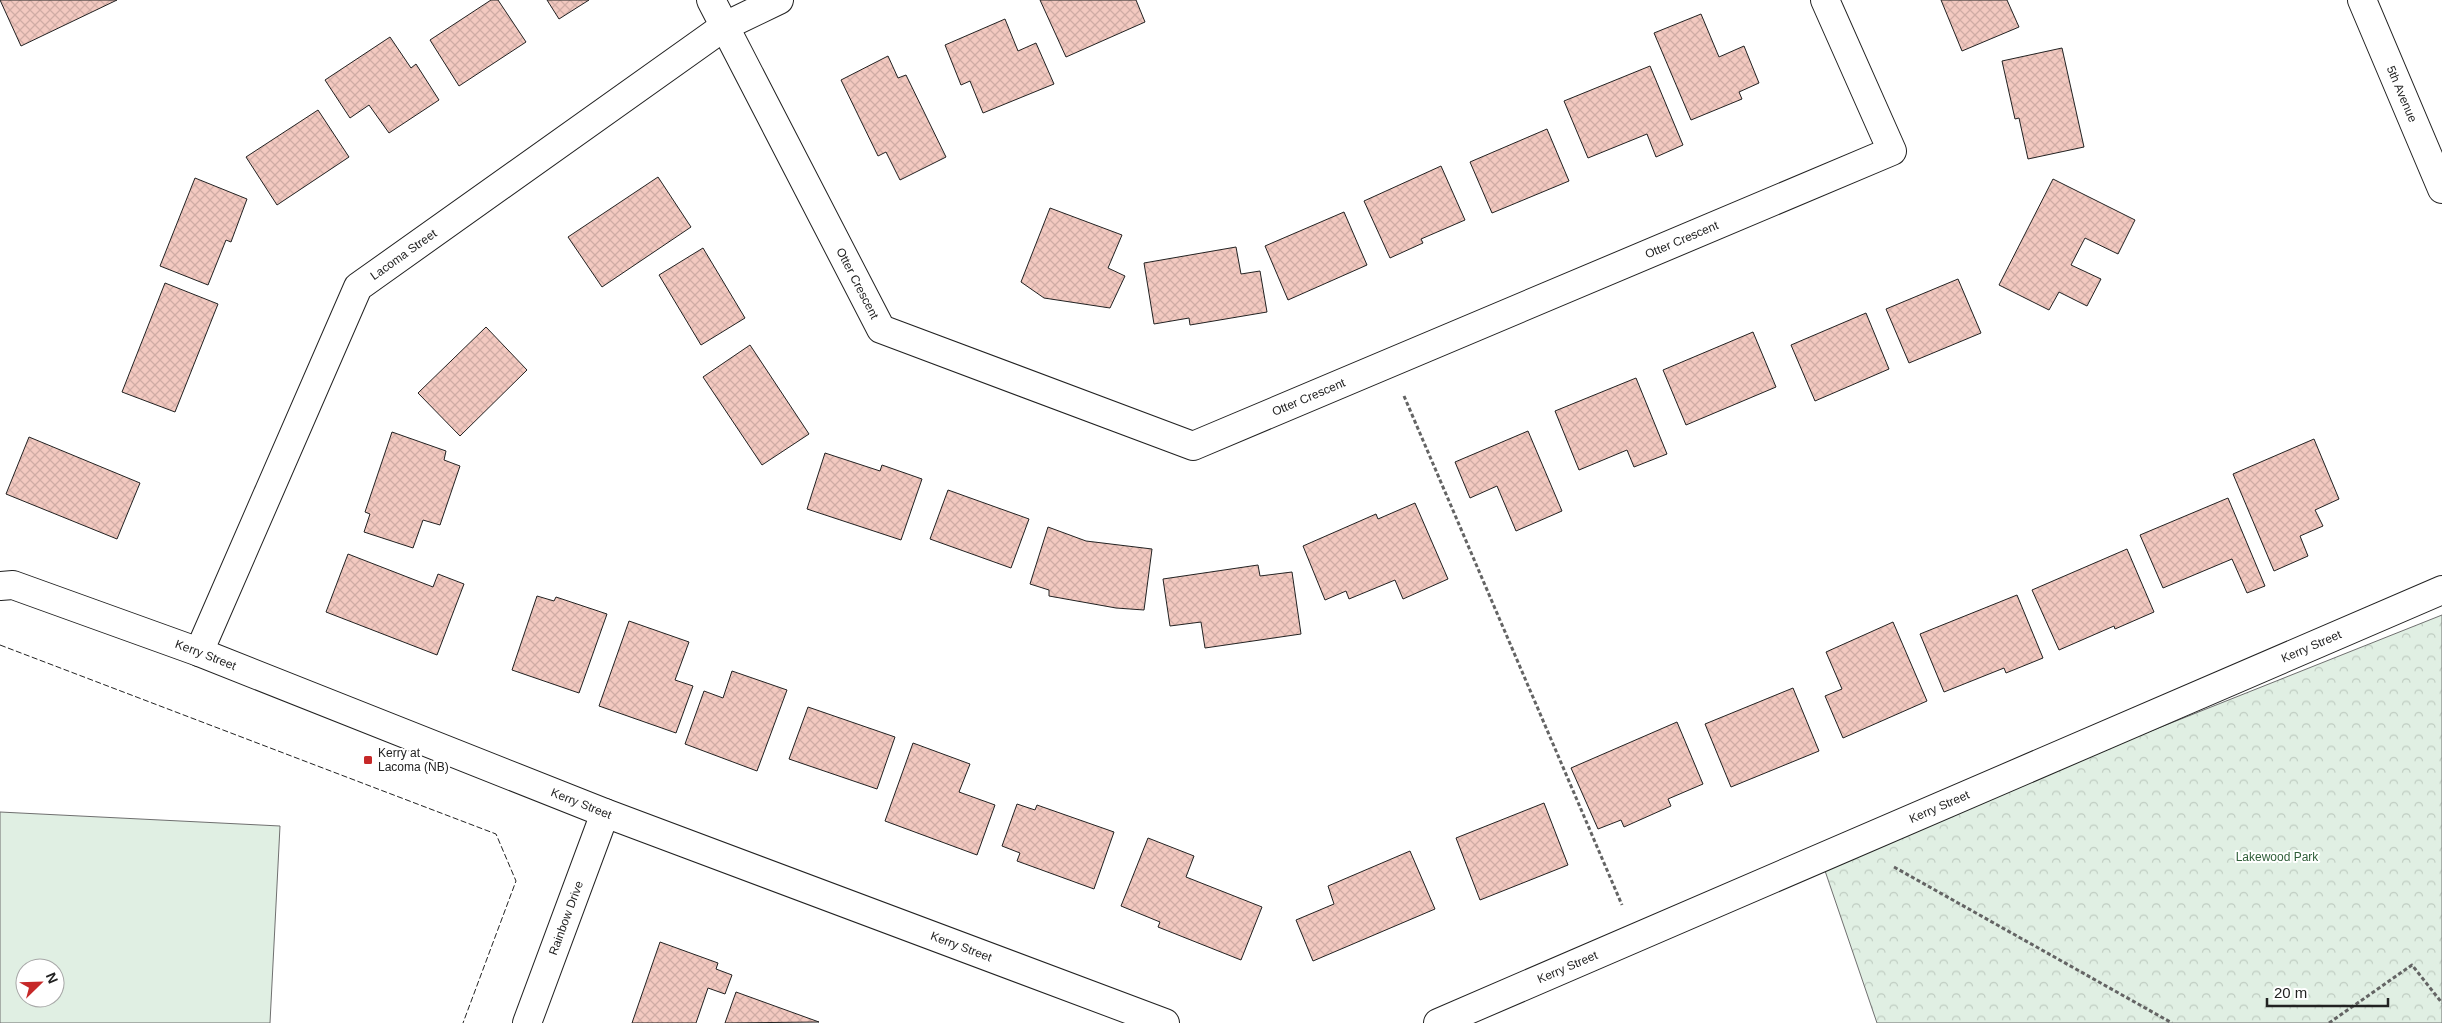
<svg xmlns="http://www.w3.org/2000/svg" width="2442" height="1023" font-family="Helvetica,sans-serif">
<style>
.park{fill:url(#park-crowns);stroke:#6f6f6f}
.pitch{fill:#e0efe3;stroke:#6f6f6f;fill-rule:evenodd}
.building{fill:url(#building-cross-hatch);stroke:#222}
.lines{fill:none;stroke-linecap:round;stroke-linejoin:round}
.minor-casing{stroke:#222;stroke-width:30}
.secondary-casing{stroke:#222;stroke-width:30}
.path{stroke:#646464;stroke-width:3;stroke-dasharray:4 2.5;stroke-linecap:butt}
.minor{stroke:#fff;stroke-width:28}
.secondary{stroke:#fff;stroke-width:28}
.fence{stroke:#222;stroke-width:1;stroke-dasharray:6 2.5;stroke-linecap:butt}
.poi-dot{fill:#c62828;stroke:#fff;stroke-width:2}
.labels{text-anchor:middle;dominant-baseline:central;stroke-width:4;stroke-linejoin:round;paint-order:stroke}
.street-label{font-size:12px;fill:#222;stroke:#fff}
.poi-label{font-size:12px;fill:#222;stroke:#fff;text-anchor:start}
.park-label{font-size:12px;fill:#2f5e38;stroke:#fff}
</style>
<defs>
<pattern id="park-crowns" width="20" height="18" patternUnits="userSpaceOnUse" patternTransform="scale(1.25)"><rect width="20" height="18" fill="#e0efe3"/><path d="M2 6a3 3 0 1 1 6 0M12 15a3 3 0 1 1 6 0" fill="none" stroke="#c0cdc2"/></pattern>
<pattern id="building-cross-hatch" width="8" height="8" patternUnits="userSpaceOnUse" patternTransform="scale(1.25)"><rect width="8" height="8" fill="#f3c9c0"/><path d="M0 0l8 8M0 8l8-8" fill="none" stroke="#d0aca5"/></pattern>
</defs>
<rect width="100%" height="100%" fill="#fff"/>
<path class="park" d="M2442 615V1023H1877L1822 862Z"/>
<path class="pitch" d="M0 812 280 826 270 1023H0ZM25 968H55V998H25Z"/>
<path class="building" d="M0 0H117L21 46Z
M491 0H498L526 42 459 86 430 40Z
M547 0H589L559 19Z
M1040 0H1136L1145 22 1066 57Z
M1941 0H2007L2019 27 1962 51Z
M1701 14 1719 57 1744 46 1759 83 1739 92 1742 99 1691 120 1654 33Z
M1005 19 1018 51 1036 43 1054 84 983 113 970 81 961 85 945 45Z
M390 37 411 68 416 64 439 100 389 133 369 105 350 118 325 80Z
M2062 48 2084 147 2028 159 2019 118 2015 119 2002 61Z
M888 56 898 78 906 75 946 157 900 180 886 152 878 156 841 80Z
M1650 66 1683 145 1656 157 1647 134 1588 158 1564 101Z
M318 110 349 157 277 205 246 157Z
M1547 129 1569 181 1492 213 1470 162Z
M1441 166 1465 220 1421 239 1423 243 1390 258 1364 201Z
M658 177 691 227 602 287 568 237Z
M195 178 247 199 231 242 226 240 208 285 160 266Z
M2053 179 2135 220 2118 254 2085 238 2071 265 2101 279 2087 306 2059 292 2049 310 1999 285Z
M1050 208 1122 235 1108 268 1125 276 1110 308 1044 298 1021 282Z
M1344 212 1367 265 1288 300 1265 246Z
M1236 247 1241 274 1260 271 1267 312 1190 325 1189 318 1154 324 1144 263Z
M703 248 745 318 701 345 659 275Z
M1958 279 1981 333 1909 363 1886 309Z
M165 283 218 304 175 412 122 392Z
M1866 313 1889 369 1815 401 1791 345Z
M486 327 527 370 460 436 418 393Z
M1753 332 1776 387 1686 425 1663 370Z
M750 345 809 434 762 465 703 377Z
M1636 378 1667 454 1634 467 1627 450 1579 470 1555 411Z
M1528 431 1562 511 1516 531 1497 486 1470 498 1455 462Z
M392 432 446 451 444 460 460 466 440 525 423 520 413 548 364 532 370 514 365 512Z
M29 437 140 483 117 539 6 494Z
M2314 439 2339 499 2315 510 2323 526 2300 536 2308 556 2274 571 2233 474Z
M825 453 880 471 882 465 922 479 901 540 807 509Z
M948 490 1029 519 1011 568 930 539Z
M2228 498 2265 586 2247 593 2232 559 2163 588 2140 535Z
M1415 503 1448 579 1403 599 1395 580 1349 599 1346 591 1325 600 1303 546 1376 514 1378 519Z
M1048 527 1086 541 1152 549 1144 610 1116 608 1049 596V590L1030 584Z
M2127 549 2154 612 2115 629 2114 626 2059 650 2032 590Z
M348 554 433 587 438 574 464 584 437 655 326 612Z
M1258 565 1260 576 1292 572 1301 634 1205 648 1201 622 1170 626 1163 579Z
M2017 595 2043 658 2006 673 2004 668 1944 692 1920 634Z
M537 596 554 601 556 597 607 614 579 693 512 670Z
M629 621 689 642 675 680 693 686 676 733 599 706Z
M1893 622 1927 701 1843 738 1825 696 1842 689 1826 652Z
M732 671 787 690 757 771 685 744 704 691 723 698Z
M1793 688 1819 751 1731 787 1705 724Z
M808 707 895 737 877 789 789 759Z
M1677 722 1703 784 1668 799 1671 806 1624 827 1621 820 1598 829 1571 768Z
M913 743 970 764 959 792 995 805 977 855 885 821Z
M1544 803 1568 865 1480 900 1456 838Z
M1017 804 1035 810 1037 805 1114 832 1094 889 1017 861 1020 853 1002 846Z
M1148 838 1194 856 1186 877 1262 907 1241 960 1158 927 1160 922 1121 906Z
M1410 851 1435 909 1313 961 1296 920 1334 904 1328 886Z
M660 942 718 963 716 969 732 975 725 994 708 988 696 1023H632Z
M736 992 819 1022 725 1023Z"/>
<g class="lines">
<defs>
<g id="minor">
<path id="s1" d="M711 0 881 329 1193 446 1892 151 1825 0"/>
<path id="s2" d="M0 586 13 585 199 652 605 813 1165 1023"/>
<path id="s3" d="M199 652 358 287 725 26 779 0"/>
<path id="s4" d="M527 1023 605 813"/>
<path id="s5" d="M1438 1023 2442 590"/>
</g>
<g id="secondary">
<path id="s6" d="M2362 0 2442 189"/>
</g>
</defs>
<use href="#minor" class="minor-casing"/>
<use href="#secondary" class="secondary-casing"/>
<path class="path" d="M1404 396 1622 905
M1894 867 2172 1023
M2329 1023 2412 965 2442 1003"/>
<use href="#minor" class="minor"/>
<use href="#secondary" class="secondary"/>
<path class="fence" d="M0 645 496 834 516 881 463 1023"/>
</g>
<rect class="poi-dot" x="363" y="755" width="10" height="10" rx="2.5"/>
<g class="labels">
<g class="street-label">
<text stroke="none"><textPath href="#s6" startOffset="102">5th Avenue</textPath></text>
<text stroke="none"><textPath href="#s1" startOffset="1234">Otter Crescent</textPath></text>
<text stroke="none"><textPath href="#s3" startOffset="454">Lacoma Street</textPath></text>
<text stroke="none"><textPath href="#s1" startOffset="319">Otter Crescent</textPath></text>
<text stroke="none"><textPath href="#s1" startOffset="829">Otter Crescent</textPath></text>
<text stroke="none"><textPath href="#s5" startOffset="951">Kerry Street</textPath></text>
<text stroke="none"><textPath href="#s2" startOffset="218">Kerry Street</textPath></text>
<text stroke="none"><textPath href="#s2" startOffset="622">Kerry Street</textPath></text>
<text stroke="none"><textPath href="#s5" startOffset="546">Kerry Street</textPath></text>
<text stroke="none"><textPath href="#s4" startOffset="112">Rainbow Drive</textPath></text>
<text stroke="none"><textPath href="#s2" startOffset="1028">Kerry Street</textPath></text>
<text stroke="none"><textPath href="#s5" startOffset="141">Kerry Street</textPath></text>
</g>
<g class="poi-label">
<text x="378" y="753">Kerry at<tspan x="378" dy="14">Lacoma (NB)</tspan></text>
</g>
<g class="park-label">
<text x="2277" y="857">Lakewood Park</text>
</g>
</g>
<g transform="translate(40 983) rotate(67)"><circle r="24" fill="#ffffff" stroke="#a7a7a7"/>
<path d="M0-4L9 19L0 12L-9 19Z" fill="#c62828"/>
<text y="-8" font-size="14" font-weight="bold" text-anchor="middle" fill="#222222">N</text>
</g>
<path d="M2267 998v8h121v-8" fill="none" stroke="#222222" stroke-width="2.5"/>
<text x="2274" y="998" font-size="15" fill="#222222" stroke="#ffffff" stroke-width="4" paint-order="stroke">20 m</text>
</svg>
